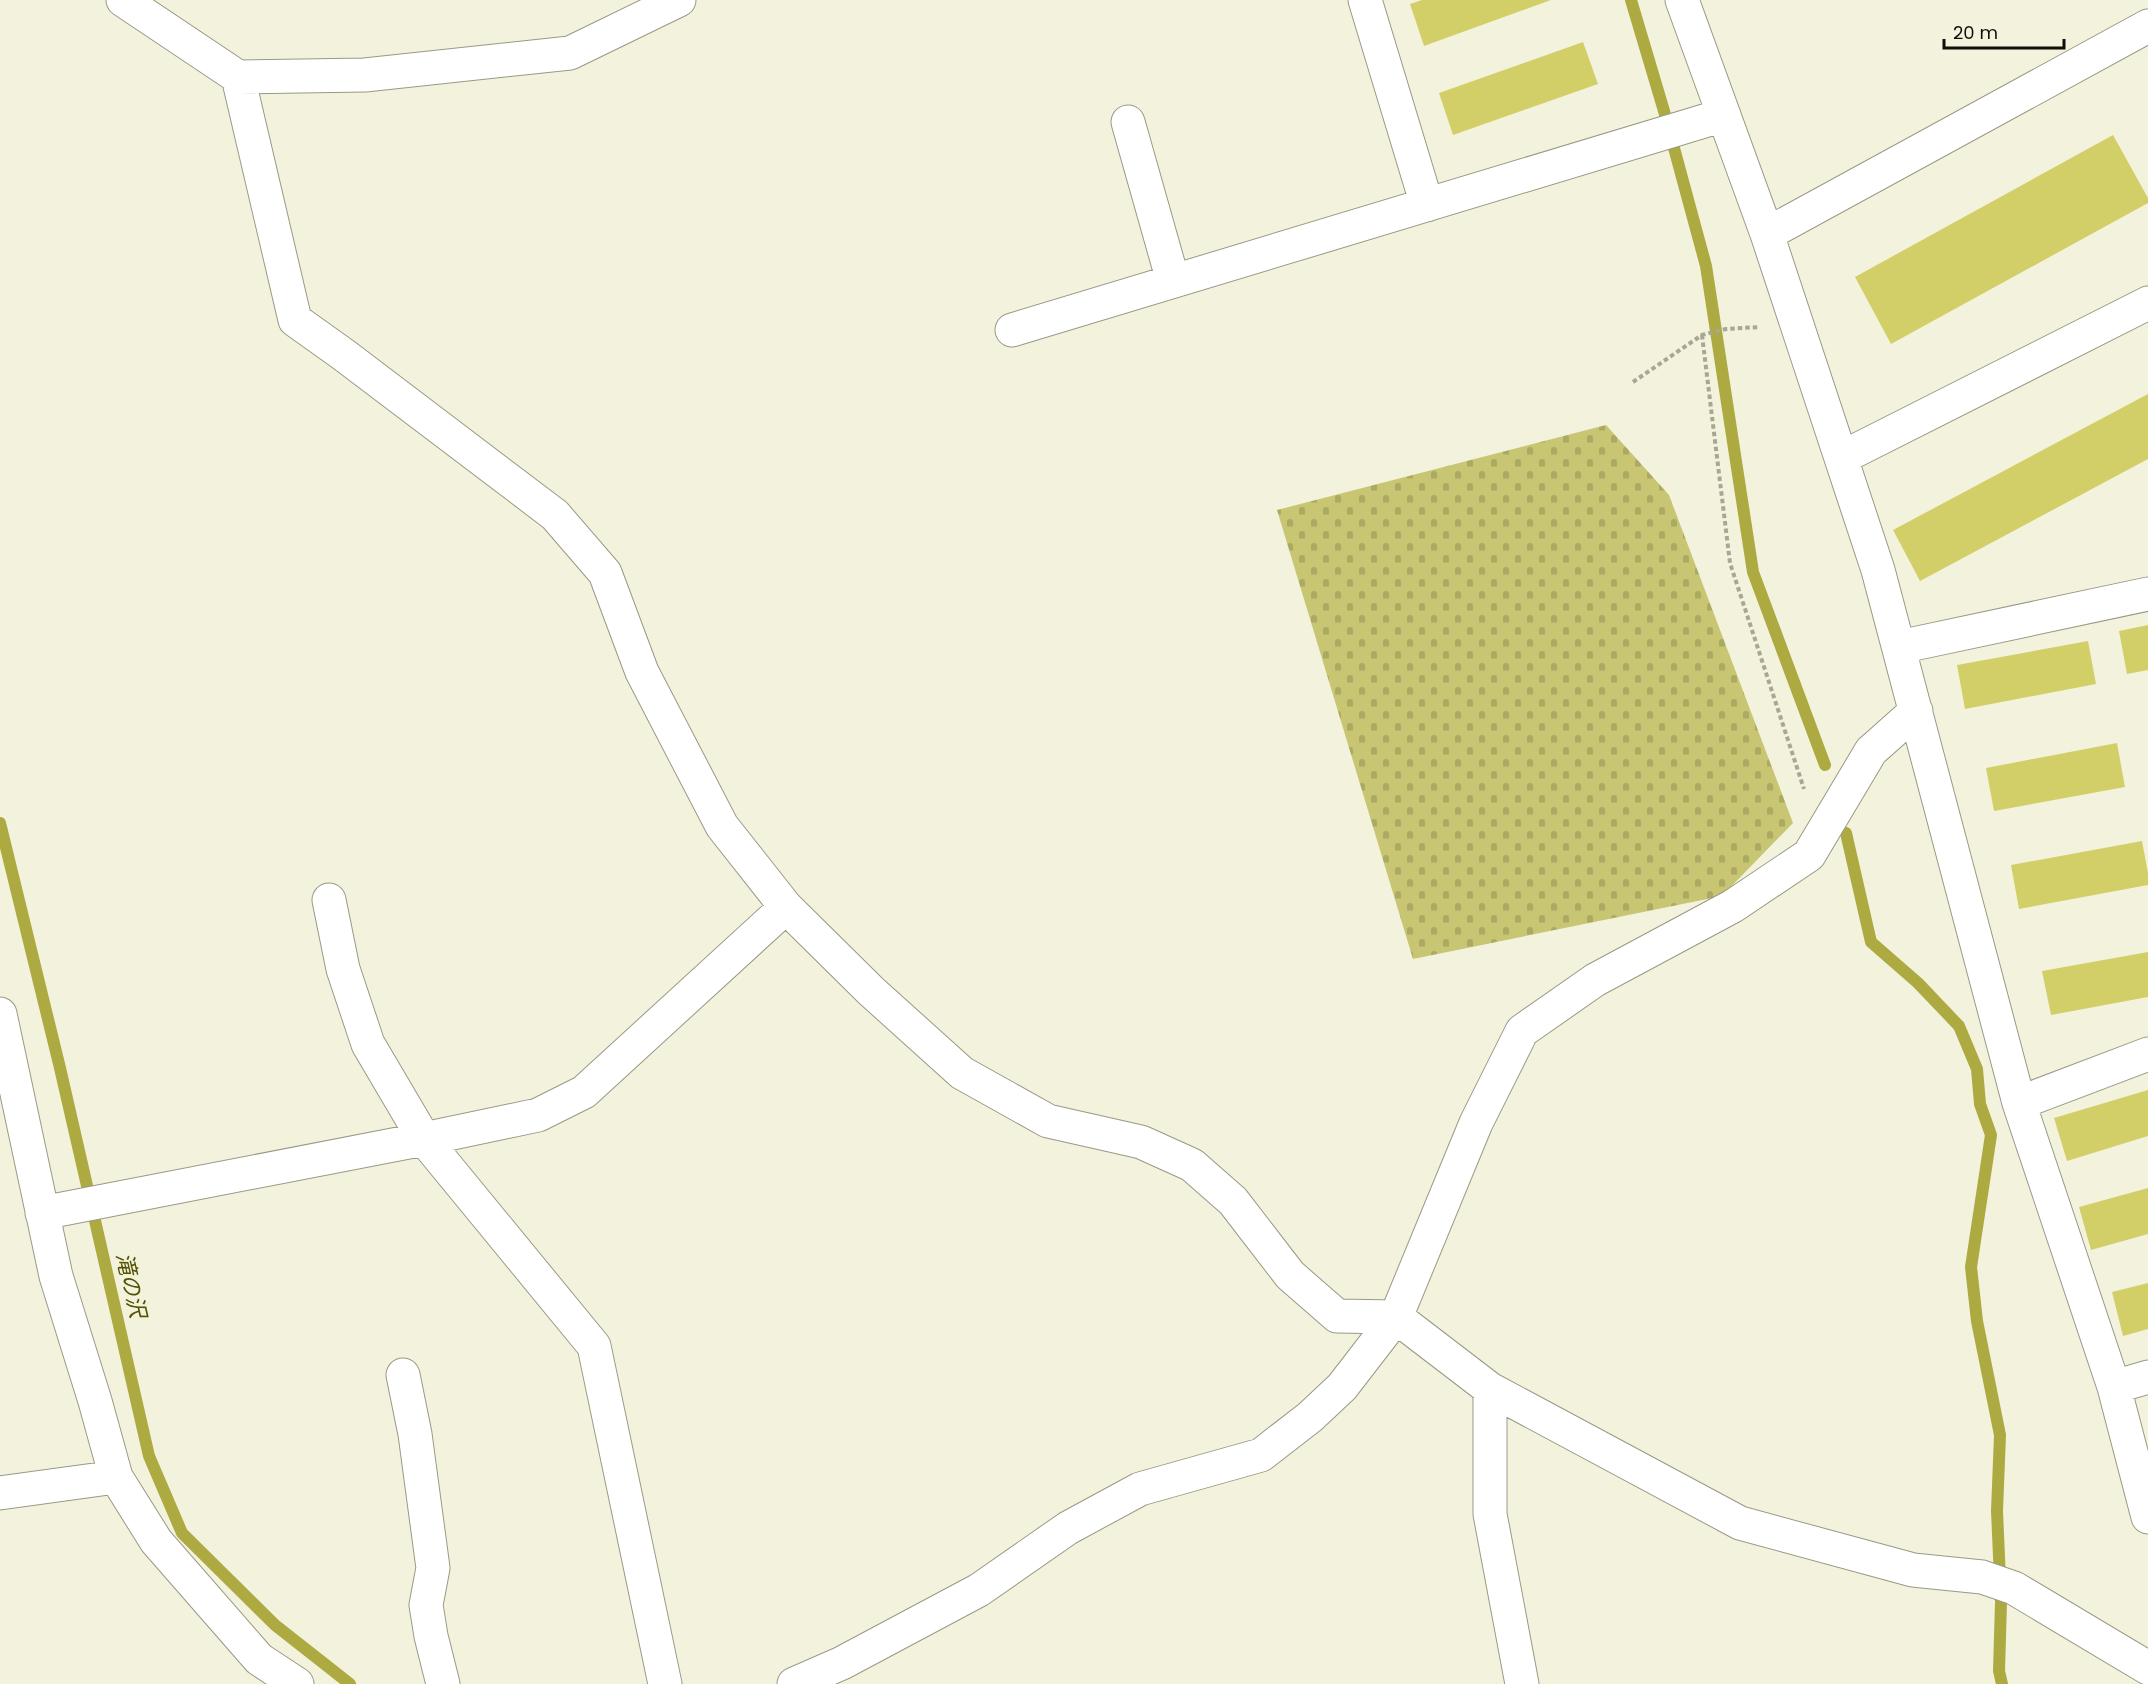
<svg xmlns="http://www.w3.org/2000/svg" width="2148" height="1684" font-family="Poppins,'Noto Sans JP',sans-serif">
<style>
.cemetery{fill:url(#cemetery-stones)}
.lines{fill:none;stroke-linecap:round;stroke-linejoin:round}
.stream{stroke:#adaa42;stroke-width:12}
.building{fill:#d2cf69}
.minor-casing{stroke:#999985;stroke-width:35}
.path{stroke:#a7a796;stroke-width:4;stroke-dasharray:4.5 3;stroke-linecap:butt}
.minor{stroke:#fff;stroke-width:33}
.labels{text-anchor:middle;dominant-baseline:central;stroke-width:4.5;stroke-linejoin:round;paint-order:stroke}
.water-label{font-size:22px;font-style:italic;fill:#555200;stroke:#f3f3dd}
</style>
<defs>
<pattern id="cemetery-stones" width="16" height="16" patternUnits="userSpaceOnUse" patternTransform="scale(1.5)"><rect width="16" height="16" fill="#c8c673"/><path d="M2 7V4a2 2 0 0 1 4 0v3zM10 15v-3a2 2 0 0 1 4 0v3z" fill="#aba962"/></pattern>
</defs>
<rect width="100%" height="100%" fill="#f3f3dd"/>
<path class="cemetery" d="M1606 425 1669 495 1793 823 1722 896 1413 959 1277 510Z"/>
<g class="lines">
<path class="stream" d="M1631 0 1664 111 1706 266 1753 572 1825 765
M0 823 60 1068 149 1456 182 1533 275 1625 350 1684
M1846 833 1871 942 1918 983 1959 1026 1977 1069 1980 1104 1991 1135 1971 1267 1977 1321 2000 1435 1997 1511 2001 1602 1999 1671 2002 1684"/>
</g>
<path class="building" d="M1422 0H1551L1424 46 1410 4Z
M1583 42 1598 84 1453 135 1439 93Z
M2113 135 2148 198V203L1891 344 1855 277Z
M2148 394V459L1920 581 1893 530Z
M2148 625V670L2127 674 2119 631Z
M2088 641 2096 684 1965 709 1957 665Z
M2117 743 2125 787 1994 811 1986 768Z
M2142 841 2148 873V885L2019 909 2011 865Z
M2148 952V997L2051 1015 2042 971Z
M2148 1090V1136L2067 1161 2054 1118Z
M2148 1188V1234L2091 1250 2079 1207Z
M2148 1283V1329L2123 1336 2112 1292Z"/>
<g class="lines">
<defs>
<path id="minor" d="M123 0 238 77 295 320 344 355 555 515 605 573 642 672 722 826 786 907 871 991 962 1073 1048 1121 1141 1142 1192 1165 1233 1201 1290 1275 1337 1316 1396 1317 1490 1389 1740 1523 1913 1570 1982 1577 2014 1588 2148 1668
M1365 0 1427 205
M1682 0 1767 234 1878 570 2019 1103 2114 1387 2148 1517
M238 77 365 75 570 53 679 0
M1128 122 1173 281
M1767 234 2148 26
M1012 330 1724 115
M1841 458 2148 303
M1899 647 2148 594
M329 900 343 969 368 1044 424 1139 594 1346 665 1684
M0 1014 56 1276 95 1401 116 1477 156 1541 259 1659 297 1684
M2019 1103 2148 1054
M42 1213 424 1139 538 1115 584 1092 786 907
M403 1375 415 1434 433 1568 426 1605 431 1636 443 1684
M2114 1387 2148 1377
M1490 1389V1514L1522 1684
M0 1493 116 1477
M794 1684 842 1663 979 1590 1068 1528 1140 1489 1261 1455 1310 1417 1342 1387 1396 1317 1476 1123 1522 1031 1595 980 1733 906 1809 855 1871 751 1916 711"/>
</defs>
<use href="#minor" class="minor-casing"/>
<path class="path" d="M1702 335 1730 563 1804 789
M1633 382 1702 335 1726 329 1760 327"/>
<use href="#minor" class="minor"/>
</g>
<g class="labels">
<g class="water-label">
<text transform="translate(131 1285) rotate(77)">滝の沢</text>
</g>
</g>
<path d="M1944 39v9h120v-9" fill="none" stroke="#0f0f08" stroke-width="3"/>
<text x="1953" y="39" font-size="18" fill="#0f0f08" stroke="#f3f3dd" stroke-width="4.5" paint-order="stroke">20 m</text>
</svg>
